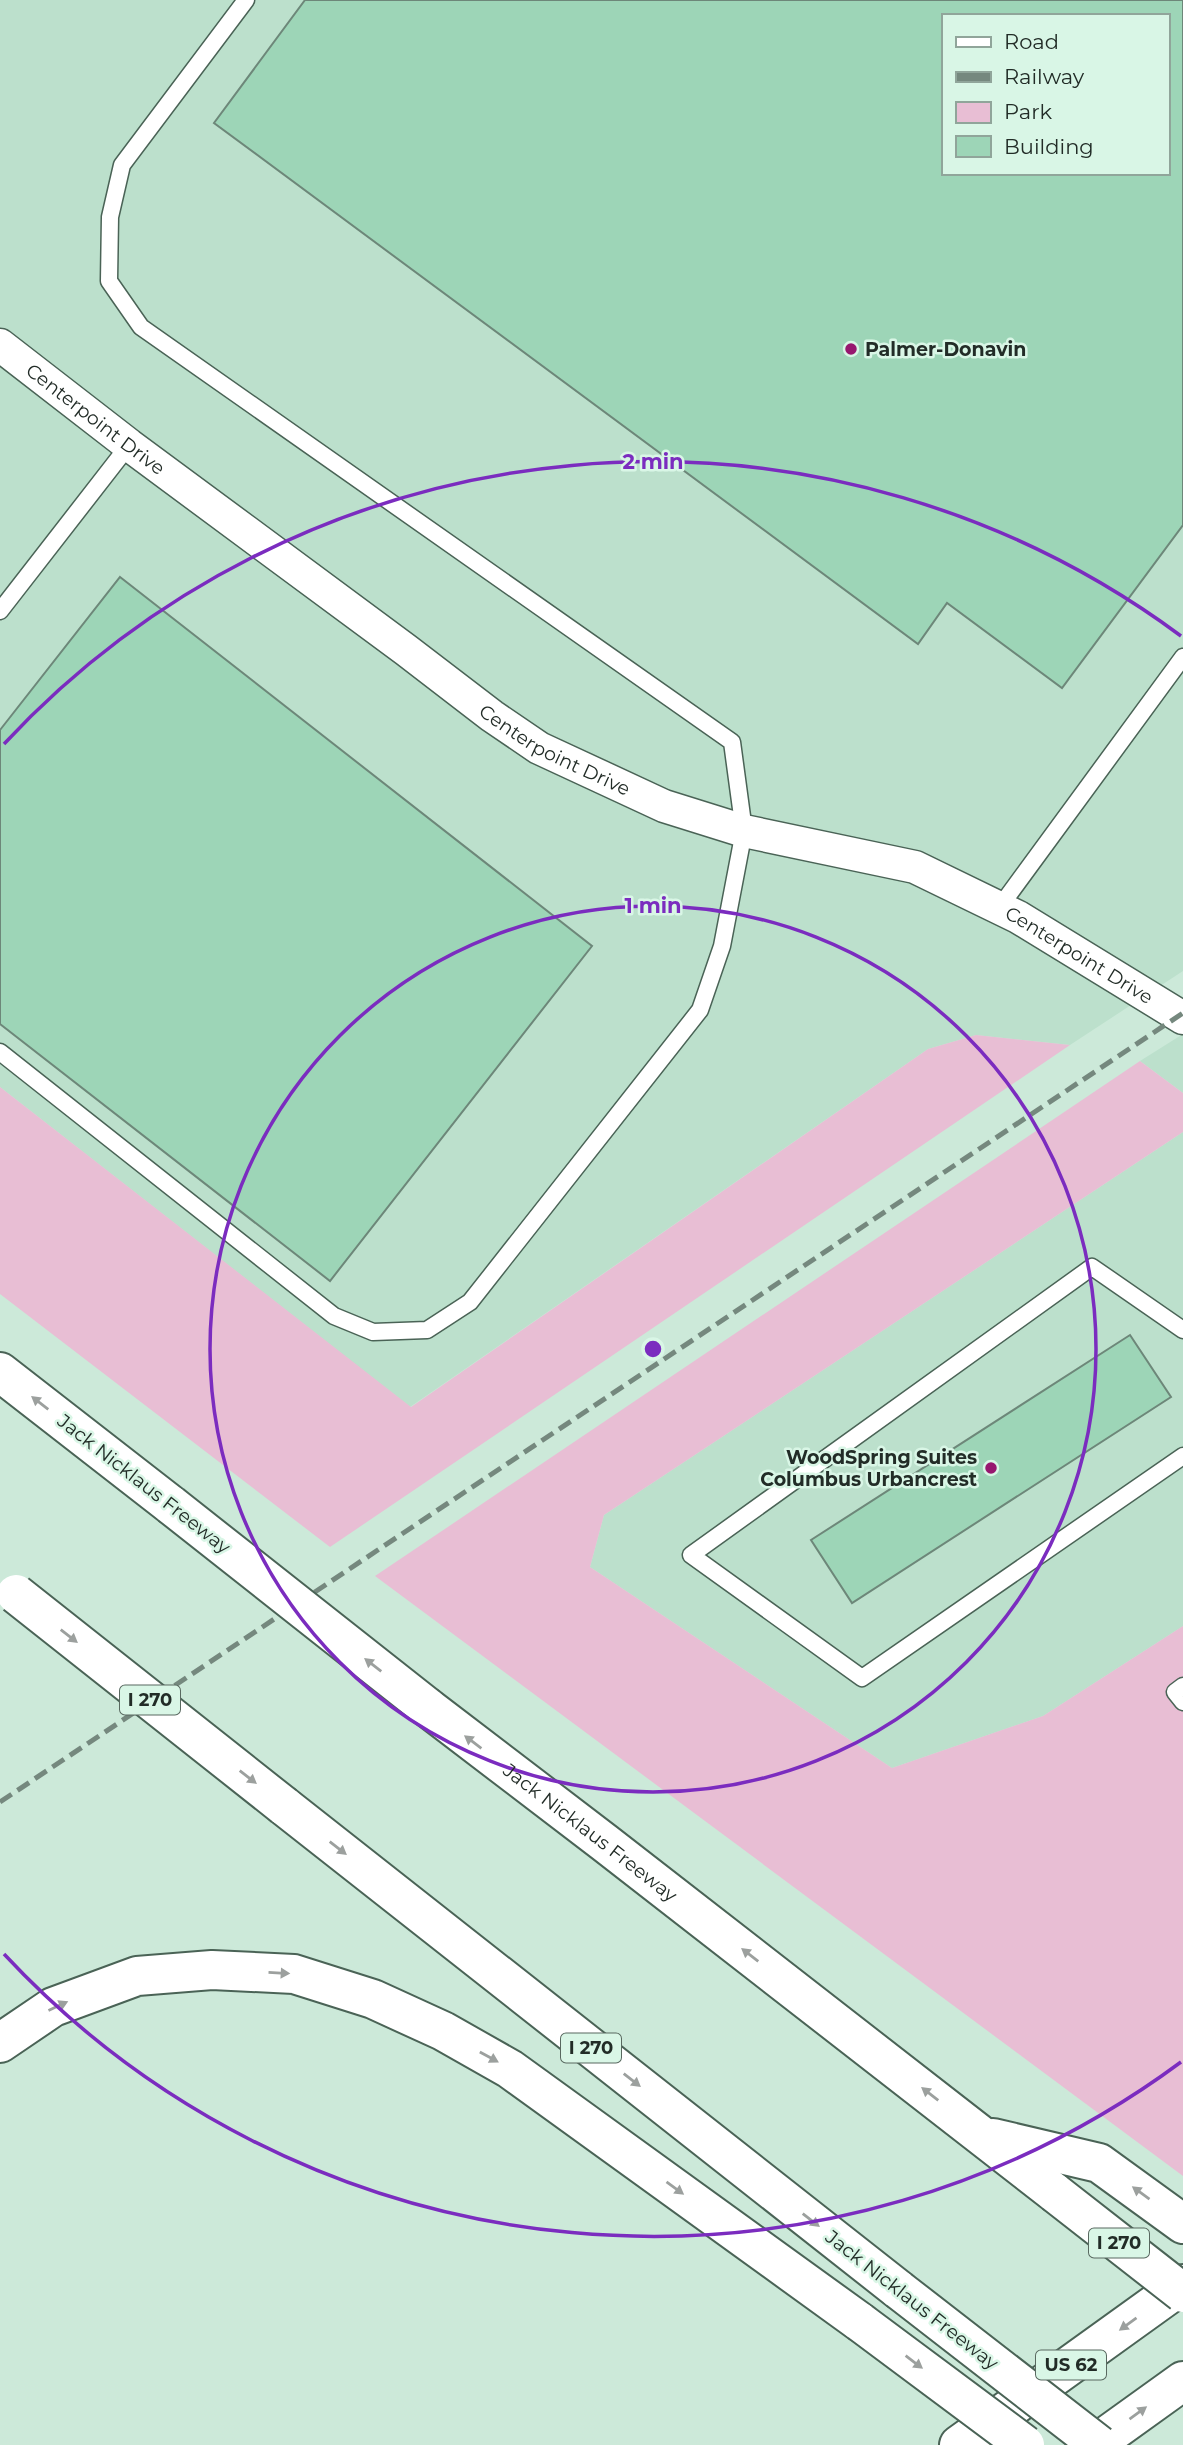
<svg xmlns="http://www.w3.org/2000/svg" width="1183" height="2445" font-family="Montserrat,sans-serif">
<style>
.built{fill:#bce0cc;fill-rule:evenodd}
.green{fill:#e8bed4}
.building{fill:#9dd5b7;stroke:#6d8779;stroke-width:2;fill-rule:evenodd}
.lines{fill:none;stroke-linecap:round;stroke-linejoin:round}
.lane-casing{stroke:#4a6356;stroke-width:19}
.street-casing{stroke:#4a6356;stroke-width:35}
.primary-casing{stroke:#4a6356;stroke-width:42}
.highway-casing{stroke:#4a6356;stroke-width:42}
.lane{stroke:#fff;stroke-width:16}
.street{stroke:#fff;stroke-width:32}
.primary{stroke:#fff;stroke-width:38}
.highway{stroke:#fff;stroke-width:38}
.rail{stroke:#75887e;stroke-width:5;stroke-dasharray:14 7;stroke-linecap:butt}
.highway-bridge-casing{stroke:#4a6356;stroke-width:42;stroke-linecap:butt}
.highway-bridge{stroke:#fff;stroke-width:38}
.oneway{fill:#9ca09e}
.ring{fill:none;stroke:#7b2cbf;stroke-width:3.5}
.poi-dot{fill:#97176f;stroke:#d9f6e6;stroke-width:2.5}
.labels{text-anchor:middle;dominant-baseline:central;stroke-width:5;stroke-linejoin:round;paint-order:stroke}
.shield{fill:#d9f6e6;stroke:#596960;stroke-width:2}
.shield-label{font-size:18px;font-weight:bold;fill:#222c27}
.poi-label{font-size:19px;font-weight:bold;fill:#222c27;stroke:#d9f6e6;text-anchor:start}
.street-label{font-size:19px;fill:#222c27;stroke:#d9f6e6}
.centre{fill:#7b2cbf;stroke:#d9f6e6;stroke-width:3.5}
.ring-label{font-size:21px;text-anchor:middle;font-weight:bold;fill:#7b2cbf;stroke:#d9f6e6;stroke-width:5;stroke-linejoin:round;paint-order:stroke}
</style>
<rect width="100%" height="100%" fill="#cce9d9"/>
<path class="built" d="M0 0H1183V971L1070 1045 976 1035 928 1049 410 1407 0 1087ZM943 16H1167V173H943Z
M1183 1034V1093L1140 1061Z
M1183 1132V1626L1043 1716 892 1768 590 1567 604 1515Z"/>
<path class="green" d="M976 1035 1070 1045 330 1547 0 1294V1087L411 1407 928 1049Z
M1140 1061 1183 1093V1132L604 1515 590 1567 892 1768 1043 1716 1183 1626V2176L375 1576Z"/>
<path class="building" d="M305 0H1183V525L1062 688 947 603 918 644 214 123ZM943 16H1167V173H943Z
M120 577 592 946 330 1281 0 1024V730Z
M1130 1335 1171 1397 852 1603 811 1540Z"/>
<g class="lines">
<defs>
<path id="lane" d="M0 611 129 445
M999 908 1183 657
M0 1052 334 1316 373 1332 427 1330 470 1302 700 1010 722 946 744 831 732 742 141 327 109 281 110 217 122 165 246 0
M1183 1330 1092 1267 691 1555 862 1678 1183 1456
M1183 1686 1175 1692 1183 1702"/>
<g id="street">
<path id="s1" d="M0 345 129 445 406 650 492 716 539 748 664 806 744 831 915 867 1018 917 1183 1018"/>
</g>
<path id="primary" d="M959 2445 1183 2284
M1094 2445 1183 2381"/>
<g id="highway">
<path d="M0 1372 171 1505"/>
<path id="s2" d="M427 1707 605 1843 1055 2193"/>
<path d="M284 1806 899 2290"/>
<path d="M0 2043 53 2007 137 1976 212 1970 294 1974 373 1999 443 2031 510 2069 860 2322"/>
<path d="M993 2138 1099 2163 1183 2224"/>
</g>
</defs>
<use href="#lane" class="lane-casing"/>
<use href="#street" class="street-casing"/>
<use href="#primary" class="primary-casing"/>
<use href="#highway" class="highway-casing"/>
<use href="#lane" class="lane"/>
<use href="#street" class="street"/>
<use href="#primary" class="primary"/>
<use href="#highway" class="highway"/>
<path class="rail" d="M0 1802 1183 1013"/>
<defs>
<path id="highway-bridge" d="M171 1505 427 1707
M16 1594 284 1806
M1055 2193 1183 2293
M899 2290 1099 2445
M860 2322 1025 2445"/>
</defs>
<use href="#highway-bridge" class="highway-bridge-casing"/>
<use href="#highway-bridge" class="highway-bridge"/>
</g>
<defs><path id="oneway-solid" d="M-6-.8H1V-3.2L6.5 0L1 3.2V.8H-6Z" transform="scale(1.75)"/></defs>
<g class="oneway">
<use href="#oneway-solid" transform="translate(40 1403) rotate(-142)"/>
<use href="#oneway-solid" transform="translate(69 1636) rotate(38)"/>
<use href="#oneway-solid" transform="translate(373 1665) rotate(-142)"/>
<use href="#oneway-solid" transform="translate(473 1742) rotate(-143)"/>
<use href="#oneway-solid" transform="translate(248 1777) rotate(38)"/>
<use href="#oneway-solid" transform="translate(338 1848) rotate(38)"/>
<use href="#oneway-solid" transform="translate(750 1955) rotate(-142)"/>
<use href="#oneway-solid" transform="translate(279 1973) rotate(3)"/>
<use href="#oneway-solid" transform="translate(58 2006) rotate(-25)"/>
<use href="#oneway-solid" transform="translate(489 2057) rotate(29)"/>
<use href="#oneway-solid" transform="translate(632 2080) rotate(38)"/>
<use href="#oneway-solid" transform="translate(930 2094) rotate(-142)"/>
<use href="#oneway-solid" transform="translate(675 2188) rotate(36)"/>
<use href="#oneway-solid" transform="translate(1141 2193) rotate(-144)"/>
<use href="#oneway-solid" transform="translate(811 2220) rotate(38)"/>
<use href="#oneway-solid" transform="translate(1128 2324) rotate(144)"/>
<use href="#oneway-solid" transform="translate(914 2362) rotate(37)"/>
<use href="#oneway-solid" transform="translate(1138 2413) rotate(-36)"/>
</g>
<g class="ring">
<circle cx="653" cy="1349" r="443"/>
<path d="M1181 2062A887 887 0 0 1 4 1954M4 744A887 887 0 0 1 1181 636"/>
</g>
<g class="poi-dot">
<circle cx="851" cy="349" r="7"/>
<circle cx="991" cy="1468" r="7"/>
</g>
<g class="labels">
<g class="shield">
<rect x="120" y="1685.5" width="60" height="29" rx="5"/>
<rect x="561" y="2033.5" width="60" height="29" rx="5"/>
<rect x="1089" y="2228.5" width="60" height="29" rx="5"/>
<rect x="1036" y="2350.5" width="70" height="29" rx="5"/>
</g>
<g class="shield-label">
<text x="150" y="1700">I 270</text>
<text x="591" y="2048">I 270</text>
<text x="1119" y="2243">I 270</text>
<text x="1071" y="2365">US 62</text>
</g>
<g class="poi-label">
<text x="865" y="349">Palmer-Donavin</text>
<text x="977" y="1457" text-anchor="end">WoodSpring Suites<tspan x="977" dy="22">Columbus Urbancrest</tspan></text>
</g>
<g class="street-label">
<text stroke="none"><textPath href="#s1" startOffset="121">Centerpoint Drive</textPath></text>
<text stroke="none"><textPath href="#s1" startOffset="688">Centerpoint Drive</textPath></text>
<text stroke="none"><textPath href="#s1" startOffset="1256">Centerpoint Drive</textPath></text>
<text transform="translate(144 1484) rotate(38)">Jack Nicklaus Freeway</text>
<text stroke="none"><textPath href="#s2" startOffset="206">Jack Nicklaus Freeway</textPath></text>
<text transform="translate(912 2300) rotate(38)">Jack Nicklaus Freeway</text>
</g>
</g>
<circle cx="653" cy="1349" r="10" class="centre"/>
<g class="ring-label">
<text x="653" y="469">2 min</text>
<text x="653" y="913">1 min</text>
</g>
<rect x="942" y="14" width="228" height="161" fill="#d9f6e6" stroke="#90a59a" stroke-width="2"/>
<rect x="956" y="37" width="35" height="10" fill="#ffffff" stroke="#90a59a" stroke-width="2"/>
<text x="1004" y="49" font-size="21" fill="#222c27">Road</text>
<rect x="956" y="72" width="35" height="10" fill="#75887e" stroke="#90a59a" stroke-width="2"/>
<text x="1004" y="84" font-size="21" fill="#222c27">Railway</text>
<rect x="956" y="102" width="35" height="21" fill="#e8bed4" stroke="#90a59a" stroke-width="2"/>
<text x="1004" y="119" font-size="21" fill="#222c27">Park</text>
<rect x="956" y="136" width="35" height="21" fill="#9dd5b7" stroke="#90a59a" stroke-width="2"/>
<text x="1004" y="154" font-size="21" fill="#222c27">Building</text>
</svg>
